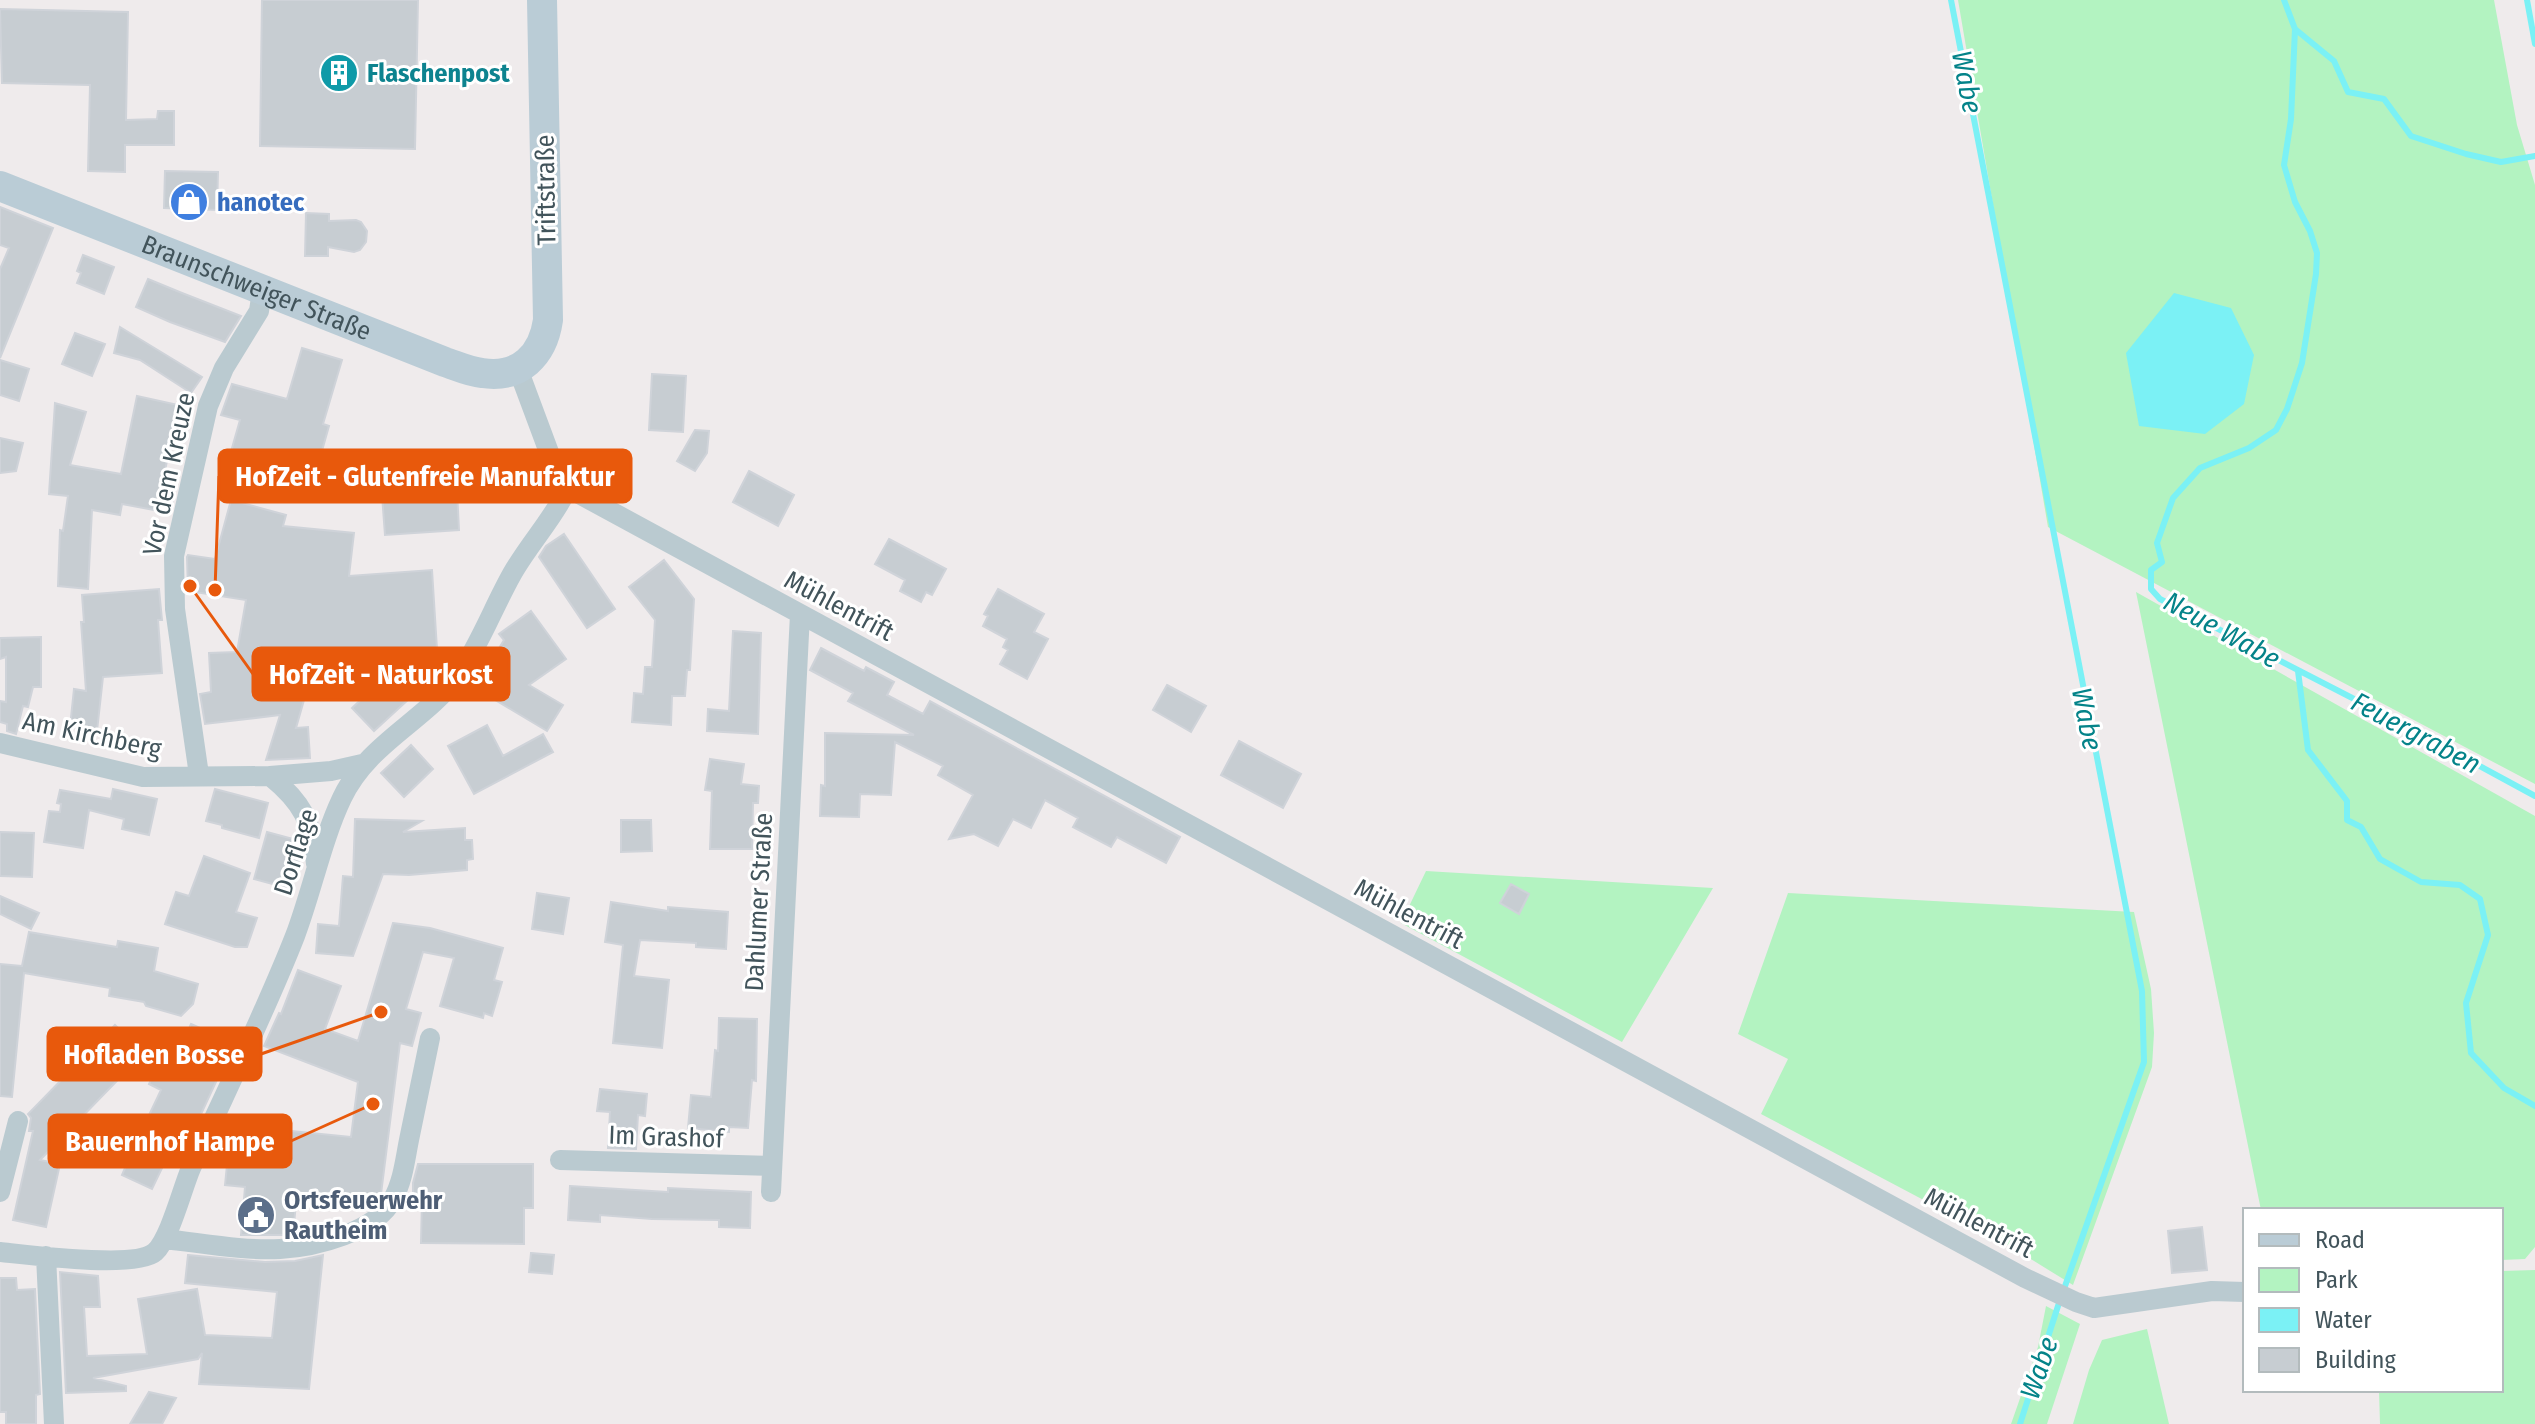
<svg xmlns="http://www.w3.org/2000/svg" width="2535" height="1424" font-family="'Fira Sans Condensed',sans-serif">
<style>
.green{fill:#b3f3c1}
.water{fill:#7bf1f5}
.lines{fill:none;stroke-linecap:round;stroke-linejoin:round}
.stream{stroke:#7bf1f5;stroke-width:6}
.building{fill:#c7cdd2;stroke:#cfd3d9;stroke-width:2}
.street{stroke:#bacad0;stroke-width:20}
.secondary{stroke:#baccd6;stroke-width:30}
.labels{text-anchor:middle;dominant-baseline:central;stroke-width:6;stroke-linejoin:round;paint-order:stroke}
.culture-label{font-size:26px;font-weight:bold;fill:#0d838f;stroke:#fff;text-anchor:start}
.street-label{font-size:26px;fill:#42545b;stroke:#fff}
.shop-label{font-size:26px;font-weight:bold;fill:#366cbe;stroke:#fff;text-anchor:start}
.service-label{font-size:26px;font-weight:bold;fill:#4e5e75;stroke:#fff;text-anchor:start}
.water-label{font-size:28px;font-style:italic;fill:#048389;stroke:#fff}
.leader{fill:none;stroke:#e8590c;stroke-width:3}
.callout-dot{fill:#e8590c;stroke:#fff;stroke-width:3}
.callout{fill:#e8590c;stroke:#e8590c;stroke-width:3}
.callout-label{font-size:28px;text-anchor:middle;font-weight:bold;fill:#fff}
</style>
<rect width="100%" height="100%" fill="#efebec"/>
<path class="green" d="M1958 0H2494L2517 125 2535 185V784L2048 527Z
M2136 592 2535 816V1247L2525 1259 2501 1260V1210H2261Z
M1426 871 1713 888 1622 1042 1401 923Z
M1788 893 2134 912 2151 989 2154 1033 2152 1067 2073 1285 2003 1242 1761 1114 1788 1059 1738 1034Z
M2535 1270V1424H2380L2379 1390H2501V1271Z
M2046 1306 2080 1324 2047 1424H2011L2038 1347Z
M2147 1329 2169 1424H2073L2089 1370 2102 1340Z"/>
<path class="water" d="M2174 293 2231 308 2254 355 2244 404 2205 434 2139 426 2126 353Z"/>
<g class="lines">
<path class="stream" d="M1951 0 2142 991 2144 1062 2058 1306 2020 1424
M2284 0 2295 29 2291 119 2284 165 2295 202 2310 231 2317 253 2316 274 2302 363 2287 409 2276 430 2249 448 2200 468 2173 498 2157 543 2162 562 2151 570V589L2160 599 2393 719 2535 796
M2527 0 2535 44
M2295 29 2334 61 2348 92 2384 99 2411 136 2466 154 2501 162 2535 156
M2298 671 2308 750 2347 801V820L2361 827 2380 859 2421 882 2460 885 2480 899 2488 935 2466 1003 2471 1053 2504 1088 2535 1106"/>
</g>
<path class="building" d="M262 0H418L415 149 260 146Z
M0 9 128 12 126 120 157 119 158 111H174V145H125V172L88 171 90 85 2 83Z
M165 171 218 172 217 210 164 208Z
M0 207 53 228 0 358V269L9 248 0 245Z
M306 213 329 214V221L356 220 361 222 367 231 366 242 360 250 354 252 328 247V256H305Z
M83 255 114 267 104 294 77 283 81 273 77 271Z
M148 279 182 293 241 316 225 342 170 322 136 307Z
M120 327 202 377 191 393 140 360 114 353Z
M75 333 105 344 92 376 62 364Z
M302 348 342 360 323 424 329 426 311 490 270 478 274 467 230 455 240 420 221 415 232 384 287 399Z
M0 360 29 369 19 401 0 395Z
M652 374 686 376 683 432 649 430Z
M137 396 178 405 163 481 176 484 170 513 122 504 120 515 92 510 88 589 58 586 60 530 63 531 68 496 49 494 55 403 86 412 70 465 121 474Z
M695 430 709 431 707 453 695 471 677 461Z
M0 438 23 443 16 471 0 473Z
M749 471 794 495 778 526 733 502Z
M457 491 459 530 385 535 382 495Z
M231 500 286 515 283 526 354 533 349 576 432 570 438 665 312 672 296 728 308 727 310 758 266 760 280 715 205 724 200 694 211 692 209 653 237 652 246 600 188 591 187 557 188 555 215 559Z
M564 534 615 609 587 628 539 557 546 546Z
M889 539 946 569 932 595 926 592 921 602 900 591 905 580 875 564Z
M664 560 694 599 690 670H687L685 696H672L671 725 632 722 634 693 643 694 645 667H652L655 620 629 587Z
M159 589 162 620H158L162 673 103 677 97 731 70 727 74 689 86 691 81 622H84L82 595Z
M998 589 1044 614 1034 632 1048 639 1027 679 1000 664 1008 650 1003 647 1007 639 983 626 988 616 984 614Z
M531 611 566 659 529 685 563 705 547 731 475 688 504 640 499 634Z
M733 631 761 633 758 734 707 731 708 709 729 711Z
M41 637V687H33L28 707 23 706 16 734 7 731V724L0 722V701L6 702V657L0 659V638Z
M821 648 864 671 866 667 894 682 887 695 923 714 930 701 1180 837 1166 863 1117 837 1111 847 1073 827 1078 818 1045 800 1031 828 1013 819 998 846 974 834 949 839 973 795 938 775 943 766 895 742 891 795 860 794 859 817 820 816 821 785 825 786V733L914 735 848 701 853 693 810 670Z
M387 675 409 699 374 731 352 708Z
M1167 685 1206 706 1191 732 1153 710Z
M487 725 503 756 543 734 553 752 474 794 448 746Z
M1239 741 1301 774 1283 808 1221 775Z
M411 745 433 769 404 797 381 773Z
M710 759 744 764 741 784 759 786 758 803H753L752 849H710L712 791 705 790Z
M113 789 157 799 149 835 122 829 124 819 89 810 83 848 44 842 49 811 60 812 61 804 57 803 60 790 111 799Z
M215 789 268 803 259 838 222 828V825L206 821Z
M355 819 422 821 403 832 465 828V840H472L473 859 467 860V870L409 875 383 874 353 956 316 953 318 924 339 926 343 876 353 877Z
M621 820H651L652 851 621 852Z
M0 832 34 833 32 877 0 876Z
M267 832 297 840 300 856 291 889 254 879Z
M204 856 250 873 236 912 257 918 247 947H235L165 924 176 892 189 896Z
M1511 884 1529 894 1519 914 1500 903Z
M537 893 569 898 563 934 532 929Z
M0 896 39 913 31 929 0 914Z
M611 902 668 911V907L728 912 726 949 696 947V943L640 940 634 976 669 980 662 1048 613 1043 623 945 605 942Z
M393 923 430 928 503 948 494 980 502 982 492 1016 484 1013 483 1018 440 1006 454 958 423 952 406 1009 421 1013 412 1046 400 1043 381 1194 376 1200 297 1192 293 1235H241L245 1187 225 1185 231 1125 351 1137 358 1082 264 1046 279 1013 281 1014 298 970 341 986 325 1029 358 1041Z
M29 932 117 947 118 941 158 948 154 971 198 984 193 1004 181 1016 146 1006 144 1002 109 996 110 988 24 973 12 1097 0 1096V964L22 966Z
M719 1018 757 1019 756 1081 752 1080 748 1128 729 1127V1132L688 1128 691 1095 711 1097 715 1050 718 1051Z
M191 1024 234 1043 196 1125 185 1120 152 1189 122 1175 128 1161 110 1152 124 1124 141 1132 161 1090 149 1084 162 1056 174 1062Z
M115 1025 144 1053 40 1160 60 1164 46 1227 13 1220 33 1131H29L31 1118 28 1114Z
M600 1089 647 1094 645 1116 638 1115 636 1149 608 1148 610 1112 597 1111Z
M418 1164H533V1208H524V1244L421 1243 422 1198H413V1183Z
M570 1186 668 1192V1188L751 1192 750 1228 719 1227V1220L652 1219 600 1215V1222L568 1220Z
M2202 1227 2207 1270 2172 1273 2168 1231Z
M531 1253 554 1255 552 1274 529 1272Z
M188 1255 265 1262 295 1261 323 1255 309 1389 199 1384 202 1353 198 1359 93 1378 126 1386V1391L66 1393 60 1272 98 1276 100 1307H84L87 1356 147 1354 138 1299 197 1289 205 1335 272 1338 277 1292 185 1283Z
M0 1278H16L17 1290 35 1289 40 1394 36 1395V1424H6V1412H0Z
M149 1392 176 1398 162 1424H130Z"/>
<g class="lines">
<path class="street" d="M518 369 553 463 568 488 2025 1278 2076 1302 2094 1308 2212 1291 2245 1292
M0 743 143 777 270 776 331 771 362 764
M199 775 175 609 174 556 208 406 224 368 259 311 262 291
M270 776C302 802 313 822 316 864
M560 1160 772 1166
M0 1192 18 1121
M771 1192 800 614
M164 1239C202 1243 242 1251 280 1249 315 1247 376 1232 393 1199 403 1181 405 1160 409 1140 416 1106 423 1072 430 1038
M0 1252C29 1255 136 1269 155 1252 170 1238 182 1189 191 1168 226 1091 264 1015 295 936 312 891 322 840 342 798 368 743 424 722 458 676 479 646 494 606 512 574 529 544 553 519 568 488
M46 1256 54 1424"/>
<path class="secondary" id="s1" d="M0 186 445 362C457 366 470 372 482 373 520 379 543 355 548 320L542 0"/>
</g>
<defs>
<symbol id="building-disc" viewBox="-11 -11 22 22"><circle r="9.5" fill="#0f9aa8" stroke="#fff"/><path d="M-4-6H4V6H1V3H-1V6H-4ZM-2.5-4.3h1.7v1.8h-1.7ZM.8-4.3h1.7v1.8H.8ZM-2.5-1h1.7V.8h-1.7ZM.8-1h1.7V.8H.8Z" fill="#fff"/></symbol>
<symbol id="shop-disc" viewBox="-11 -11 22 22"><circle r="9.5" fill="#3f7fe0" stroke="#fff"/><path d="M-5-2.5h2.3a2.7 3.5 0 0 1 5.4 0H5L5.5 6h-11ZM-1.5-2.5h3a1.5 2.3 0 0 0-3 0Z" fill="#fff"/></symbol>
<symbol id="civic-disc" viewBox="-11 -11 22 22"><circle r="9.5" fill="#5c6f8a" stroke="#fff"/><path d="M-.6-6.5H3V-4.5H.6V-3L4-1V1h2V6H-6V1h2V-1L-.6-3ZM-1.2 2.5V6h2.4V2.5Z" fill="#fff"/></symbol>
</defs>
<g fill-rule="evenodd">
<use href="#building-disc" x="317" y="51" width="44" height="44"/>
<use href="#shop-disc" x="167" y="180" width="44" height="44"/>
<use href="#civic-disc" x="234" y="1193" width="44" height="44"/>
</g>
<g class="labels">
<g class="culture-label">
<text x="367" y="73">Flaschenpost</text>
</g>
<g class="street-label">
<text transform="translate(546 190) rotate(-91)">Triftstraße</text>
<text stroke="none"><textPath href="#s1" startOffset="276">Braunschweiger Straße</textPath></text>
<text transform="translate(169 474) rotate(-78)">Vor dem Kreuze</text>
<text transform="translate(839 606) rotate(28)">Mühlentrift</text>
<text transform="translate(92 735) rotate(12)">Am Kirchberg</text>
<text transform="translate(296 852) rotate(-72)">Dorflage</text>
<text transform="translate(759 902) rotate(-87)">Dahlumer Straße</text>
<text transform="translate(1409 914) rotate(28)">Mühlentrift</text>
<text transform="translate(666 1137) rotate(2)">Im Grashof</text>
<text transform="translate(1979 1223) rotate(28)">Mühlentrift</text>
</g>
<g class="shop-label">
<text x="217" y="202">hanotec</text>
</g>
<g class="service-label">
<text x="284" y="1200">Ortsfeuerwehr<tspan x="284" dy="30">Rautheim</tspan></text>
</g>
<g class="water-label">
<text transform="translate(1967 82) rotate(79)">Wabe</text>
<text transform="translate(2222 630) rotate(29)">Neue Wabe</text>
<text transform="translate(2087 719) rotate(79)">Wabe</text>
<text transform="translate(2416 733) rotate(28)">Feuergraben</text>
<text transform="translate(2039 1368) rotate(-71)">Wabe</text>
</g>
</g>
<path class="leader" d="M215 590L219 476M190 586L253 674M381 1012L261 1054M373 1104L291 1141"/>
<g class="callout-dot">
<circle cx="215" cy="590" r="8"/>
<circle cx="190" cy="586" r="8"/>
<circle cx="381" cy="1012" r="8"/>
<circle cx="373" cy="1104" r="8"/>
</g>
<g class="callout">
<rect x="219" y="450" width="412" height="52" rx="8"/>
<rect x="253" y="648" width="256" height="52" rx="8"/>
<rect x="48" y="1028" width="213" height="52" rx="8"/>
<rect x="49" y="1115" width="242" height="52" rx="8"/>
</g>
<g class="callout-label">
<text x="425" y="486">HofZeit - Glutenfreie Manufaktur</text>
<text x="381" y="684">HofZeit - Naturkost</text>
<text x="154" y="1064">Hofladen Bosse</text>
<text x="170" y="1151">Bauernhof Hampe</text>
</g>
<rect x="2243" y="1208" width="260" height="184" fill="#ffffff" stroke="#b3bbbd" stroke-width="2"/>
<rect x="2259" y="1234" width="40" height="12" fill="#baccd6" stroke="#b3bbbd" stroke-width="2"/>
<text x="2315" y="1248" font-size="24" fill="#42545b">Road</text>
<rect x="2259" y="1268" width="40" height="24" fill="#b3f3c1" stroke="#b3bbbd" stroke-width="2"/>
<text x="2315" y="1288" font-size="24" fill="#42545b">Park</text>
<rect x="2259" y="1308" width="40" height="24" fill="#7bf1f5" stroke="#b3bbbd" stroke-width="2"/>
<text x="2315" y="1328" font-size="24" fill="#42545b">Water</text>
<rect x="2259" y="1348" width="40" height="24" fill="#c7cdd2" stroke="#b3bbbd" stroke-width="2"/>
<text x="2315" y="1368" font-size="24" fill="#42545b">Building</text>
</svg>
